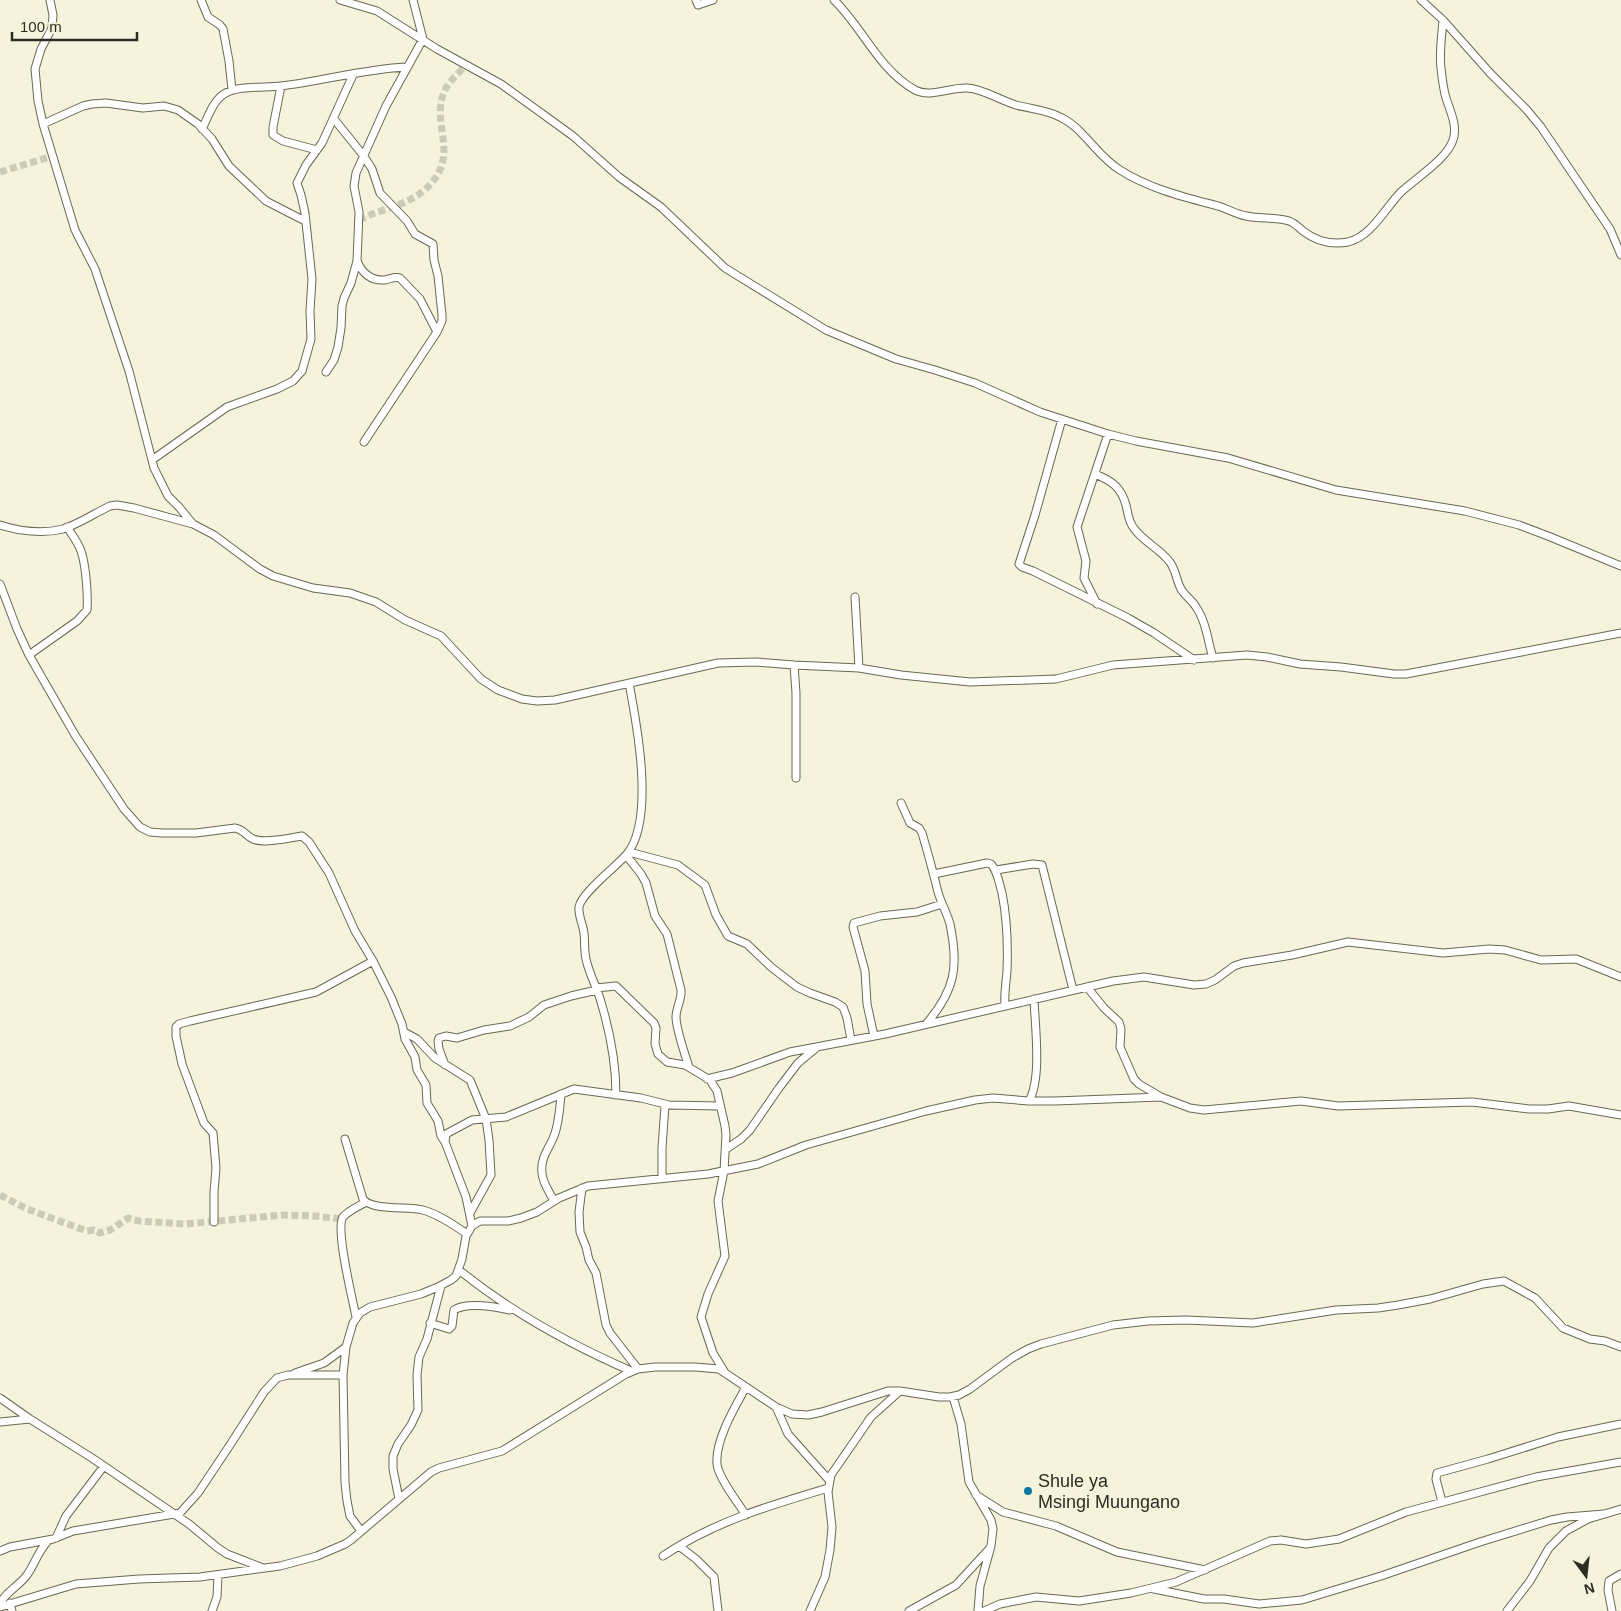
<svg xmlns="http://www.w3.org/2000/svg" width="1621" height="1611" font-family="Arial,sans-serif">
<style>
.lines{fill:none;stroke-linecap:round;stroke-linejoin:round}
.street-tunnel{stroke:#cdcbb7;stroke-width:7;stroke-dasharray:7 3.5;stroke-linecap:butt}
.street-casing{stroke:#696853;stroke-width:9}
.street{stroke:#fff;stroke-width:7}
.poi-dot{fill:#0b77a2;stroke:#f5f3dc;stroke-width:2}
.labels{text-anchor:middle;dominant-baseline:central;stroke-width:5;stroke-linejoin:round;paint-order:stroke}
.poi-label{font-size:18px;fill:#2d2c23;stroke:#f5f3dc;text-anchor:start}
</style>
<rect width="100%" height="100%" fill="#f5f3dc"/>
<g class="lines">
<path class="street-tunnel" d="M0 172 53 156
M359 220C380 209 403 207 422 192 464 158 430 127 444 92 448 82 459 73 466 65
M0 1195 27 1209 87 1231 94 1230 100 1233 110 1230 128 1218 139 1221 185 1224 282 1215 314 1216 342 1219"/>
<defs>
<path id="street" d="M50 0 53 15 52 28 41 49 35 69 38 101 43 124 75 230 95 269 129 371 154 468 168 496 179 507 193 524
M201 0 208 17 220 25 223 29 229 61 232 90
M340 0 377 11 437 49 501 84 573 136 619 177 661 207 725 268 826 330 896 359 935 370 975 383 1040 412 1108 434 1136 441 1228 458 1336 490 1465 511 1519 525 1548 536 1621 566
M696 0 698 5 713 0
M834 0C863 28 878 69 915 90 930 98 951 87 967 88 984 89 999 100 1016 105 1031 109 1048 110 1062 118 1084 129 1097 156 1120 170 1150 189 1184 197 1218 206 1228 209 1236 214 1246 216 1260 219 1277 217 1289 221 1295 223 1299 228 1303 231 1317 242 1331 245 1348 242 1372 236 1385 208 1401 192 1416 178 1447 159 1453 140 1458 126 1450 111 1446 98 1443 88 1442 77 1441 68 1439 52 1442 35 1443 20
M1421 0 1443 20 1490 73 1526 109 1541 127 1610 229 1621 255
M281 86 273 127V135L283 141 317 150
M334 119 363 155 372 169 380 193 407 221 415 234 433 244 434 260 438 276 442 315V321L437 332 364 442
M43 124 83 106 92 104 106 103 143 108 164 106 178 110 198 124 212 139 229 166 266 201 305 221
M202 129C208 117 213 101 224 94 237 85 266 88 281 86 323 81 364 69 406 67
M357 261C362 273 371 281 385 280 391 279 394 276 400 278L420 299 437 332
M326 372 334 360 338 347 341 328 342 306 344 298 351 283 357 261 359 212 354 186 356 173 386 106 423 39 413 0
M1062 419 1035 515 1019 564 1022 567 1033 571 1128 618 1154 633 1194 660
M152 460 227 407 277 389 293 381 302 371 311 339 310 311 312 279 305 213 301 195 297 183 306 165 322 143 353 75
M1095 474C1112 481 1121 487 1126 505 1128 513 1128 520 1133 527 1142 541 1159 548 1169 561 1176 569 1176 580 1181 589 1185 596 1192 600 1196 607 1206 621 1208 642 1213 658
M0 525C19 531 43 534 63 529 79 524 95 513 110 506L117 505 134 508 193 524 214 535 260 569 273 576 313 588 350 593 376 602 405 620 441 636 481 679 498 690 522 699 537 701 555 700 718 663 756 662 794 665 859 668 901 675 970 682 1056 679 1113 665 1247 655 1267 657 1300 664 1341 667 1394 674H1406L1621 633
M0 584 17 629 29 655 75 735 124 809 140 827 150 832 162 833H196L235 828C243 829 246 836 253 839 264 844 289 838 302 836L309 842 329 873 355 931 373 961 391 997 402 1024 405 1039 415 1057 417 1070 426 1085 427 1103 438 1121 441 1136 445 1142
M855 597 859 668
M1097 604 1084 578 1086 561 1077 527 1108 434
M29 655 77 621 87 610C88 596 86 565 81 551 78 542 72 535 67 527
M794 665 796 693V778
M901 803 910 823 919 828 922 833C928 853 933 872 938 892 941 903 947 913 950 924 959 967 955 990 927 1023
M629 852 678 865 705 885 716 915 728 936 747 944 771 967 797 987 810 993 835 1002 843 1007 847 1018 851 1040
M626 855 641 874 646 883 655 916 667 934 681 990C682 1000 676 1007 676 1017 676 1028 685 1055 689 1067
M996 870 1033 864 1042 865 1073 990
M934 874 987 863 991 864C998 872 999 883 1002 893 1007 918 1008 945 1007 971 1006 983 1004 994 1005 1006
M1087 987 1104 1008 1119 1022 1121 1029 1120 1047 1134 1079 1139 1084 1161 1097
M596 988 616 986 654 1023 656 1028 655 1044 658 1054 667 1062 685 1065 710 1080 717 1091 725 1126 726 1135 724 1171 718 1201 725 1256 708 1294 701 1317 713 1353 724 1371
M404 1032 417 1039 435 1058 470 1080 486 1119 489 1140 491 1175 470 1213
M874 1036 867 1004 865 971 853 927 854 923 880 916 917 912 942 904
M445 1065 439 1049 438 1041 439 1038 446 1036 457 1038 484 1030 510 1026 529 1017 544 1005 571 996 597 990
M707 1079 732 1073 790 1052 885 1034 1113 981 1144 977 1194 985 1206 984 1215 980 1234 966 1243 963 1292 955 1348 942 1443 953 1489 949 1505 950 1541 960 1576 959 1621 977
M616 1095C616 1064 610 1032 601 1002 597 987 589 974 586 959 584 951 585 941 584 933 583 925 578 915 579 907 581 893 617 866 627 854 655 819 637 725 629 683
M1029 1101C1042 1078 1035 1026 1034 999
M345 1139 363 1199C372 1211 408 1206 423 1210 438 1214 454 1225 467 1234
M726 1149 741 1139 750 1130 779 1088 798 1063 816 1048
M662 1178V1148L665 1105
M582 1188 579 1212 580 1232 586 1247 589 1260 596 1273 606 1325 610 1333 638 1369
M554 1201C550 1193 542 1182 542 1173 540 1158 549 1149 554 1136 559 1123 560 1108 561 1094
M214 1222V1192L216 1168 213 1133 204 1123 182 1064 176 1036V1027L179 1024 190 1021 316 992 373 961
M472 1226 466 1197 445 1142 446 1134 472 1120 506 1117 574 1089 641 1098 669 1105 720 1106
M459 1270C511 1312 569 1344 631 1371
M356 1317C353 1301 335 1229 343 1217 348 1211 359 1206 366 1202
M430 1323 449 1329 452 1326 454 1310C467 1302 496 1307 510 1310
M295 1373 324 1363 346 1347
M746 1387C735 1407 715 1440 717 1464 718 1477 738 1503 746 1515
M953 1397 961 1424 969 1482 991 1520 993 1529 991 1546 980 1586 978 1611
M0 1398 30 1419 92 1458 189 1524 218 1548 227 1554 263 1568
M776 1407 788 1434 829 1480
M0 1422 30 1419
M976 1495 1003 1512 1056 1526 1117 1552 1205 1570
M399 1499 393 1469V1456L398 1444 411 1425 418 1410 417 1375 419 1357 427 1339 441 1286
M1442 1502 1436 1479 1437 1473 1488 1459 1558 1437 1621 1424
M361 1531 350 1516 347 1501 345 1483 343 1375 346 1347 353 1323 360 1313 370 1307 421 1294 438 1287 451 1280 456 1276 462 1259 466 1236 472 1226 480 1221H508L521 1218 537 1212 559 1198 588 1186 708 1174 758 1164 806 1145 926 1111 975 1100 993 1098 1029 1101H1055L1161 1097 1190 1108 1204 1110 1301 1101 1338 1106 1472 1102 1529 1109H1548L1569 1106 1621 1115
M56 1538 66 1516 104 1466
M679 1546 696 1559 714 1577 718 1611
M0 1551 10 1547 53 1539 73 1531 180 1513 198 1493 230 1445 264 1392 277 1378 288 1375H343
M663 1556C713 1522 771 1505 828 1488
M1154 1589 1204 1599H1224L1259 1604 1302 1600 1381 1576 1480 1542 1551 1520 1567 1517 1604 1514
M0 1603C7 1591 19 1586 27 1575 35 1564 38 1551 48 1541
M10 1603 12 1611
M0 1607 76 1584 139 1579 200 1577 280 1566 317 1556 345 1544 351 1540 431 1472 439 1468 502 1451 626 1374 638 1369 655 1367H695L719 1369 776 1407 792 1414 808 1415 822 1412 888 1391H900L939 1397H950L959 1395 970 1389 1012 1358 1028 1349 1041 1344 1113 1325 1148 1321 1186 1320 1253 1323 1336 1310 1378 1308 1398 1305 1430 1299 1483 1284 1504 1281 1535 1298 1563 1328 1590 1339 1605 1341 1621 1347
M212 1611 217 1597 218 1575
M810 1611 825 1577 830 1550 832 1527 828 1492 831 1475 871 1417 900 1391
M909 1611 956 1585 990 1548
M984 1611 1000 1604 1036 1597 1079 1601 1131 1593 1176 1582 1270 1541 1281 1540 1306 1544 1339 1539 1406 1512 1536 1477 1621 1462
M1507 1611 1530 1581 1549 1548 1566 1531 1588 1519 1621 1509
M1612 1611 1608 1590 1609 1581 1621 1574"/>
</defs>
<use href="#street" class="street-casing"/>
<use href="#street" class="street"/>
</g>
<circle class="poi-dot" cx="1028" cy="1491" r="5"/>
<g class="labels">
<g class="poi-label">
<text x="1038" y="1481">Shule ya<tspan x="1038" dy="21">Msingi Muungano</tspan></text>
</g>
</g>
<g transform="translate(1586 1576) rotate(165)" stroke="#f5f3dc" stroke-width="4" paint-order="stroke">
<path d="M0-4L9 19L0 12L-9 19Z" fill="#2d2c23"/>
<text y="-8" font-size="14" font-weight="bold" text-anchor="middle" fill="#2d2c23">N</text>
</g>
<path d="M12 32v8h125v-8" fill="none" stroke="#2d2c23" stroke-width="2.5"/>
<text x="20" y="32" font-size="15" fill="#2d2c23" stroke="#f5f3dc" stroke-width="4" paint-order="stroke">100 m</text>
</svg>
